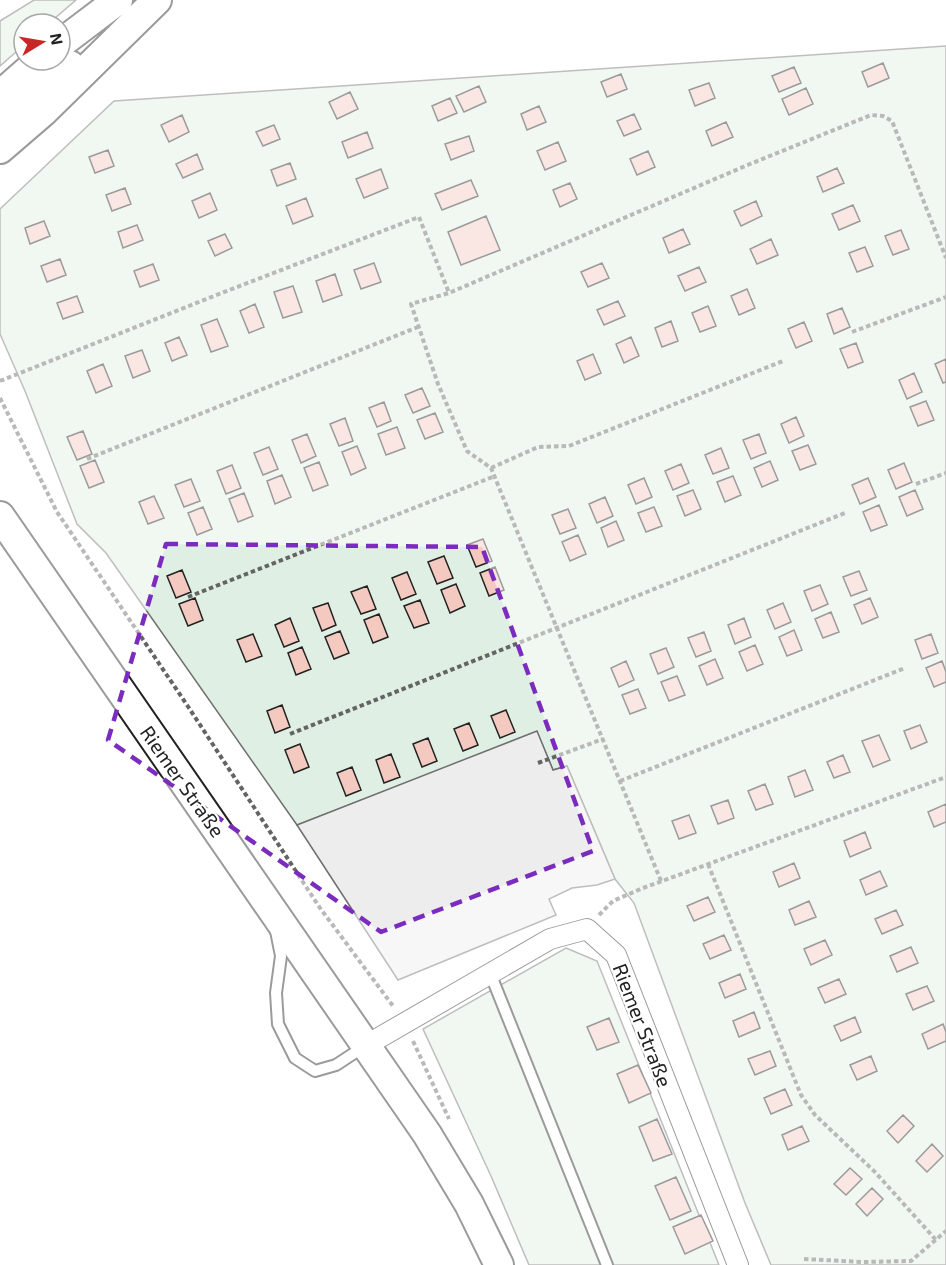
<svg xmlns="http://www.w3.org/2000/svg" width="946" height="1265" font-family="'Exo 2',sans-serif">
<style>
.green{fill:#e0efe3;stroke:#6f6f6f;stroke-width:1.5}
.parking{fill:#ededed;stroke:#6f6f6f;stroke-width:1.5}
.building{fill:#f3c9c0;stroke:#222;stroke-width:1.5}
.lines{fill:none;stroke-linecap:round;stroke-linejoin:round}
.lane-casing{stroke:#222;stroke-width:14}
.street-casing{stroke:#222;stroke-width:22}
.secondary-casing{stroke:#222;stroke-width:32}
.path{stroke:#646464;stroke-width:4;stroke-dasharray:4.5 3;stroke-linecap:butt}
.lane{stroke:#fff;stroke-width:10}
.street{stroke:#fff;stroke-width:20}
.secondary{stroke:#fff;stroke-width:28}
.marked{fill:none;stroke:#7b2cbf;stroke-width:4.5;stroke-dasharray:12 8;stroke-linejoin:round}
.labels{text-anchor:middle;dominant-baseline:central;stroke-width:4.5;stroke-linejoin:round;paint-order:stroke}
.street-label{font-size:20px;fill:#222;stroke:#fff}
</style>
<rect width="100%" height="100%" fill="#fff"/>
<path class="green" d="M34 0H76L48 24H24V45L0 66V21Z
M946 46V1265H771L745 1203 634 903 615 879 567 766 553 770 537 732 297 825 106 553 77 524 25 391 0 334V209L114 101Z
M566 948 597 961 719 1265H529L491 1176 423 1029Z"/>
<path class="parking" d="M537 731 553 770 567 766 615 879 597 885 572 888 549 899 556 915 398 980 297 825Z"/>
<path class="building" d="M883 63 889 78 868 87 862 72Z
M794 67 801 83 779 92 772 76Z
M621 74 627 89 607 97 601 82Z
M709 83 715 98 695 106 689 90Z
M479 86 486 102 464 112 456 96Z
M806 88 813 104 789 115 782 99Z
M350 92 358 109 337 119 329 102Z
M450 98 457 113 438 121 432 106Z
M539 106 546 122 527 130 521 114Z
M634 114 641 129 624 136 617 121Z
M182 115 189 132 169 142 161 125Z
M726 122 733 137 712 146 706 131Z
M274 125 280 139 263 146 256 132Z
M367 132 373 148 348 158 342 142Z
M469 136 474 151 451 160 445 144Z
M558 142 566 161 545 170 537 151Z
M108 150 114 166 95 173 89 157Z
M648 151 655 167 637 175 630 159Z
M197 154 203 169 183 178 176 164Z
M290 163 296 179 277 186 271 170Z
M837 168 844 183 823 192 817 177Z
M381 169 388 188 364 198 356 179Z
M471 180 478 196 442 210 435 194Z
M570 183 577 199 560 207 553 190Z
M125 188 131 204 112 211 106 195Z
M210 193 217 210 199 218 192 201Z
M306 198 313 216 293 224 286 206Z
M756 201 762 216 741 226 734 211Z
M853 205 860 221 839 230 832 214Z
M486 216 500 250 461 265 448 232Z
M44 221 50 236 30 244 25 228Z
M137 225 143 240 123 248 118 232Z
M683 229 690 244 669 253 663 238Z
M901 230 909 249 893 255 885 236Z
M225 234 232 248 215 256 208 241Z
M771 239 778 255 757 264 750 249Z
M865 247 873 266 857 272 849 253Z
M60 259 66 275 47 282 41 266Z
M374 263 381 282 361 289 354 270Z
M602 263 609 278 588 287 581 272Z
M153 264 159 280 140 287 134 271Z
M699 267 706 282 685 291 678 276Z
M335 274 342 295 323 302 316 281Z
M293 286 302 312 283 318 274 292Z
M747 289 755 308 739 315 731 296Z
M77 296 83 312 63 319 57 303Z
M618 301 625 316 604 325 597 310Z
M255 304 264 327 249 333 240 311Z
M708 306 716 326 700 332 692 313Z
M842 308 850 327 834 334 827 314Z
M217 319 228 346 211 352 201 325Z
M671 321 678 341 662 347 655 328Z
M804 322 812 341 796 348 788 329Z
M179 337 187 355 172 361 165 343Z
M631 337 639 356 624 363 616 344Z
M856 343 863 362 848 368 840 349Z
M142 350 150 371 133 378 125 356Z
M593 354 601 373 585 380 577 361Z
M946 359V382L943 383 935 364Z
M103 364 112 386 96 393 87 371Z
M914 373 922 392 907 399 899 380Z
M422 388 430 406 413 413 405 395Z
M926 401 934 420 918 426 910 407Z
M384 402 391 421 377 427 369 408Z
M435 413 443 432 425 439 417 420Z
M796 417 804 436 789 443 781 424Z
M345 418 353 441 339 446 330 424Z
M397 427 405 448 386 455 378 434Z
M83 431 92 454 77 460 67 437Z
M307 434 316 456 301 463 292 440Z
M759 434 766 453 751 459 743 440Z
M808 445 816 464 800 470 792 451Z
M357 446 366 468 351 475 342 452Z
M269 447 278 469 263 475 254 453Z
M721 448 729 468 713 474 705 455Z
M95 460 104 482 89 488 80 466Z
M770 461 778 480 762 487 754 468Z
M319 462 328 485 313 491 304 468Z
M904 463 912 482 896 489 888 470Z
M681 464 689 483 673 490 665 471Z
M232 465 241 488 226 494 217 471Z
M282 475 291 497 275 504 267 481Z
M733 476 741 495 725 502 717 482Z
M644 478 652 497 636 504 628 485Z
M868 478 876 497 860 504 852 485Z
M191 479 200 501 184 507 175 485Z
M693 490 701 509 685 516 677 496Z
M915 490 923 509 907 516 899 497Z
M244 493 253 516 238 522 229 499Z
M154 496 164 518 148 524 139 502Z
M605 497 613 516 597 523 589 504Z
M879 505 887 525 871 531 863 512Z
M203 507 212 529 197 535 188 513Z
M654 507 662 526 646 532 638 513Z
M568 509 576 528 560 534 552 515Z
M616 521 624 540 608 547 601 528Z
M578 535 586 554 570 561 562 542Z
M483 539 492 561 476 567 467 545Z
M444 556 453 578 437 584 428 562Z
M495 567 504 590 489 596 480 573Z
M182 570 191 592 176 598 167 576Z
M859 571 867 590 851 596 843 577Z
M407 572 416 594 401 600 392 578Z
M456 584 465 606 450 613 441 590Z
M820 585 828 604 812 611 804 591Z
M367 586 376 609 361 614 351 592Z
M195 598 203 620 188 626 179 604Z
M870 598 878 617 862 624 854 605Z
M420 600 429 623 414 628 404 606Z
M328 603 336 625 322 631 313 608Z
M783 603 791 622 775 629 767 610Z
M831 612 839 632 823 638 815 619Z
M379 614 388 637 373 643 364 620Z
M290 618 299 641 284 647 275 625Z
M744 618 751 637 735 644 728 625Z
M794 630 802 650 787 656 779 637Z
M340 631 349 653 334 659 325 637Z
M704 632 711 651 696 657 688 638Z
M253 634 262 656 246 662 237 640Z
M931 634 938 653 922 659 915 640Z
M755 645 763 664 747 671 739 652Z
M302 647 311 669 296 675 288 653Z
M666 648 674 667 658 674 650 654Z
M715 659 723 678 707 685 699 666Z
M626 661 634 680 619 687 611 668Z
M942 661 946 672V682L934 687 926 668Z
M677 676 685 695 669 701 661 682Z
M638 689 646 708 630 714 622 695Z
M282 705 290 727 275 733 267 711Z
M506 710 515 732 500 738 491 716Z
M469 723 478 745 463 751 454 729Z
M920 725 927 742 911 749 904 731Z
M879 735 890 760 873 767 862 741Z
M428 738 437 761 422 767 413 744Z
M300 744 309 767 294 773 285 750Z
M391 754 400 777 384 783 376 760Z
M843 755 850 772 834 778 827 762Z
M352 767 361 790 346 796 337 773Z
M805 770 813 790 795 797 788 777Z
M765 784 773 804 756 810 748 791Z
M728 800 734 818 718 824 711 806Z
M946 804V822L934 827 928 812Z
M689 815 696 833 679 839 672 821Z
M865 832 871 848 850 857 844 841Z
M794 863 800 878 779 887 773 872Z
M880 871 887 886 866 895 860 880Z
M708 897 715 912 694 921 687 906Z
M809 901 816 917 795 925 789 910Z
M896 910 903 925 882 934 875 919Z
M724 935 731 950 710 959 703 944Z
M825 940 832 955 811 965 804 949Z
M911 947 918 963 897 972 890 956Z
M740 974 746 989 725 998 719 983Z
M839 979 846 994 825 1003 818 988Z
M927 986 934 1001 913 1010 906 994Z
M754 1012 760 1028 739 1037 733 1021Z
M855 1017 861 1032 841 1041 834 1026Z
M609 1018 619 1042 597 1050 587 1027Z
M943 1024 946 1032V1041L928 1049 922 1034Z
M770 1051 776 1066 755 1075 748 1059Z
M871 1056 877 1071 857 1080 850 1065Z
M638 1065 651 1093 629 1103 617 1074Z
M785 1089 792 1105 771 1114 764 1098Z
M903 1115 914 1126 898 1143 887 1131Z
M657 1119 672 1154 653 1161 639 1127Z
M802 1126 809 1141 788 1150 782 1135Z
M932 1144 943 1156 927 1172 916 1161Z
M850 1168 862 1179 846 1195 834 1184Z
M676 1177 691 1211 670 1220 655 1186Z
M872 1188 883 1199 867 1216 856 1204Z
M701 1215 713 1241 685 1254 673 1227Z"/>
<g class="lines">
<defs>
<path id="lane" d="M276 931 281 956 276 993 278 1024 295 1058 315 1071 336 1065 365 1046
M490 973 607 1265"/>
<path id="street" d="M365 1046 550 939 587 929 616 955 738 1265"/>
<path id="secondary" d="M60 44 118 0
M0 95 40 60
M0 118 70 65
M0 149 43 112 157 0
M0 516 427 1134 469 1204 499 1265"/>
</defs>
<use href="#lane" class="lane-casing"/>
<use href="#street" class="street-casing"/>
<use href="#secondary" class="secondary-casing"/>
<path class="path" d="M852 332 946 297
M0 381 219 294 419 217 449 293
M0 398 57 512 187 705 320 908 393 1006
M87 459 418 327
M491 468 538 447 569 446 783 361
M916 484 946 473
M188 597 495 476
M290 734 845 513
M538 763 603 739
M620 781 905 668
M708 864 801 1095 815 1115 875 1172 936 1240
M661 881 491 468 467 451 438 384 411 304 449 293 750 164 871 115 883 116 892 121 946 258
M599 915 613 901 643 888 946 777
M413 1041 449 1119
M804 1259 863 1262 911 1261 946 1231"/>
<use href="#lane" class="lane"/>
<use href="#street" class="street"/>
<use href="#secondary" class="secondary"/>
</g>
<path d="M0 0H946V1265H0ZM166 544 482 547 593 851 381 932 108 740Z" fill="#fff" fill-opacity=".55" fill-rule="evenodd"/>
<path class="marked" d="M166 544 482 547 593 851 381 932 108 740Z"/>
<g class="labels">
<g class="street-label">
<text transform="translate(183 781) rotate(55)">Riemer Straße</text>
<text transform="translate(643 1025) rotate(69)">Riemer Straße</text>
</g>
</g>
<g transform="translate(42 42) rotate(79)"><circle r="28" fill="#ffffff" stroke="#a7a7a7" stroke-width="1.5"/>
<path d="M0-4.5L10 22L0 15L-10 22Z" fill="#c62828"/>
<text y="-9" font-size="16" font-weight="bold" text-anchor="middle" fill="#222222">N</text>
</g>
</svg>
